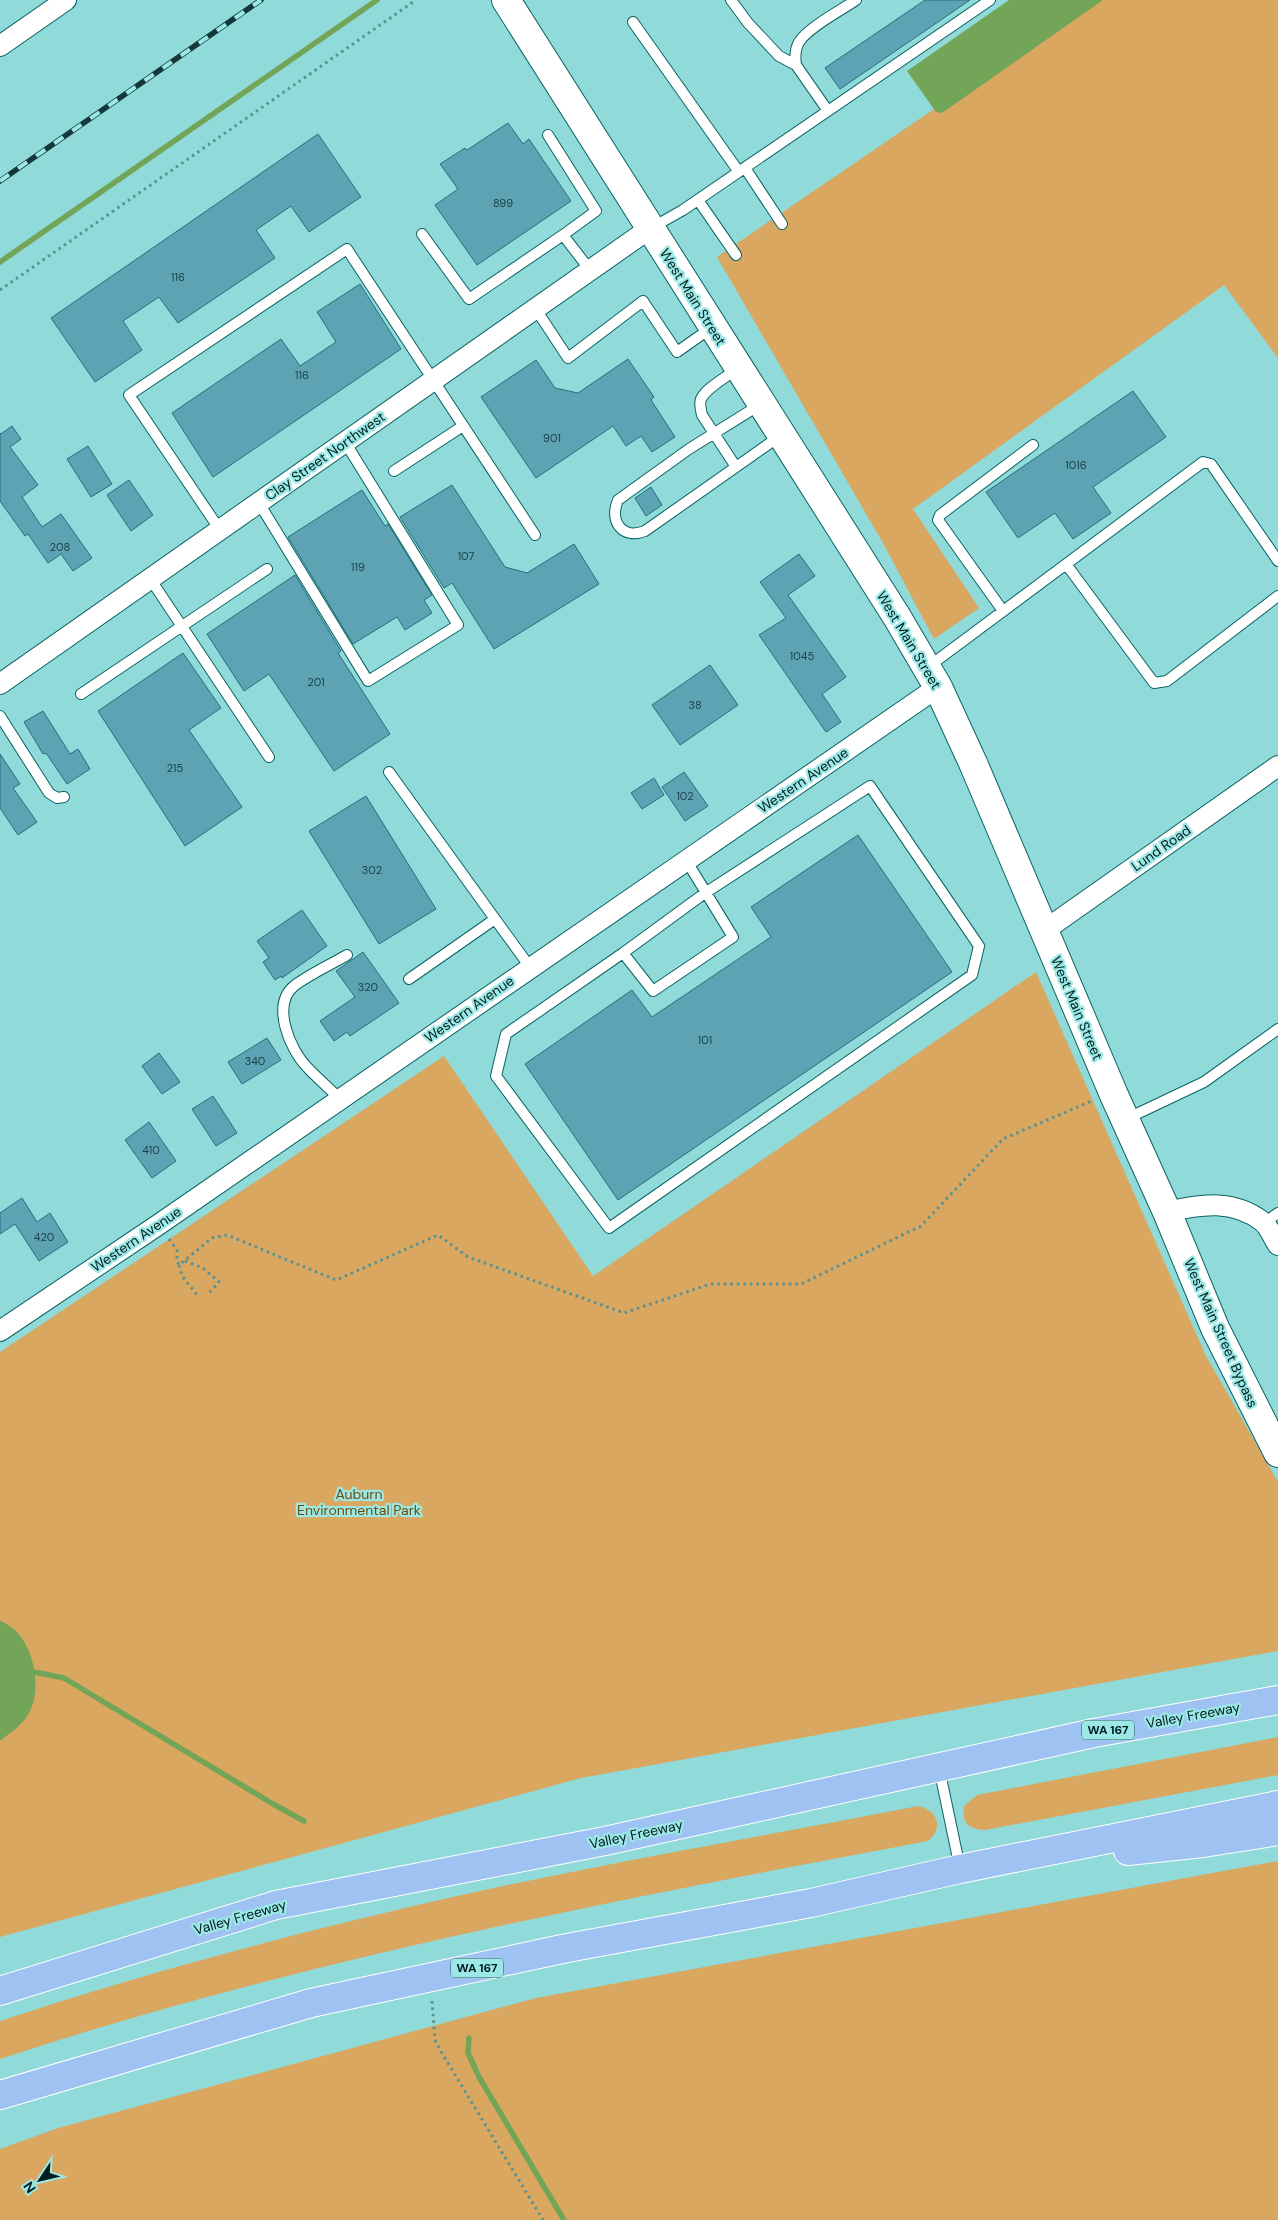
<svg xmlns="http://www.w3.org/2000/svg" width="1278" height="2220" font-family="'DM Sans',sans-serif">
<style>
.green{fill:#d9a75f}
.water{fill:#73a558}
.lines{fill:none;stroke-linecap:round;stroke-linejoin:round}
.stream{stroke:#73a558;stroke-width:5.5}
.building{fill:#5ea3b4;stroke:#256e7e}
.lane-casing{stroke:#0b6363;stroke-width:12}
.street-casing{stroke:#0b6363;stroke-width:22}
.secondary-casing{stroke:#0b6363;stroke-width:30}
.highway-casing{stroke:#fff;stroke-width:30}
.path{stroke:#589292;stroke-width:3;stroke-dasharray:2.5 4;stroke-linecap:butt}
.lane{stroke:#fff;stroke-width:10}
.street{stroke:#fff;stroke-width:20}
.secondary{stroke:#fff;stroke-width:28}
.highway{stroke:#9ec2f1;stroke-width:28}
.rail-casing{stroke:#153939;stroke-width:5.5}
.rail{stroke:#9ce8e7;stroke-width:4;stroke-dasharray:11;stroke-linecap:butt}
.labels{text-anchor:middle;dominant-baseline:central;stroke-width:4.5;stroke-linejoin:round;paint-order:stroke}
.number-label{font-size:11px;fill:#183f44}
.shield{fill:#9ce8e7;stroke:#2f5b5a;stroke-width:1}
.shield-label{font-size:12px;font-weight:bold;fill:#001e1e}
.street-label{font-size:14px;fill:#001e1e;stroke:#9ce8e7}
.park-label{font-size:14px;fill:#704b07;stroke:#9ce8e7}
</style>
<rect width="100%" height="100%" fill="#90dada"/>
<path class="green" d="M1094 0H1278V358L1224 285 913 509 979 608 934 639 883 543 717 257Z
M1036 972 1206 1356 1278 1482V1651L581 1778 0 1937V1352L444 1056 593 1276Z
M1278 1737V1775L985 1830C968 1829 962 1824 964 1806L977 1795Z
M918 1806C938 1810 944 1828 928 1841 616 1900 303 1959 0 2059V2021C150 1971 303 1931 457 1896 610 1862 765 1836 918 1806Z
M1278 1861V2220H0V2149L58 2128 536 1998Z"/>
<path class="water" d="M1009 0H1103L942 113 936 112 907 71Z
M0 1621C32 1631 45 1687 28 1715 21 1726 10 1733 0 1741Z"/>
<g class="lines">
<path class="stream" d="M0 262 377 0
M26 1673 34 1672 64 1678 273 1804 304 1821
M469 2038 468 2053 479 2077 564 2220"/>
</g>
<path class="building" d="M925 0H970L840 89 825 68Z
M508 123 523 144 529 139 571 201 477 265 435 205 458 189 440 164 465 148 467 150Z
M318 134 361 197 309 232 291 206 256 230 275 258 178 323 159 297 123 321 142 350 95 382 51 318Z
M360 284 401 349 213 477 172 413 281 339 300 366 336 342 317 312Z
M628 359 654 397 651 400 675 437 652 452 641 436 626 446 613 426 536 478 481 397 536 360 555 388 578 393Z
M1133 391 1166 437 1093 487 1111 513 1073 539 1055 513 1018 538 986 492Z
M12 426 21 439 10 447 38 485 22 497 42 527 61 514 92 558 73 571 61 554 48 563 28 534 25 536 0 501V433L1 434Z
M88 446 112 484 91 497 67 459Z
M129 480 153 515 131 531 107 495Z
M452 485 505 567 527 573 574 544 599 584 494 649 452 583 444 588 400 517Z
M651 487 662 505 646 516 635 498Z
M362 490 385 526 388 524 432 595 424 600 432 613 405 630 397 617 353 644 288 537Z
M799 554 815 576 788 595 846 677 822 694 841 722 826 732 759 635 786 618 760 582Z
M295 575 341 651 338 653 390 734 334 771 269 674 244 691 207 634Z
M183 653 221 708 189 730 242 807 185 846 98 711Z
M710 665 738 705 680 745 652 705Z
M43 711 70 754 78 749 90 769 67 784 46 753 43 754 24 722Z
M0 754 20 784 13 788 37 822 18 835 0 808Z
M684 772 708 806 685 821 662 787Z
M654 778 664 795 642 809 631 793Z
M366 796 436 909 379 944 309 831Z
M858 835 952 972 618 1200 525 1064 632 990 652 1017 771 937 751 907Z
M302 910 327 946 282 978 281 976 275 980 263 962 269 958 257 941Z
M363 952 399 1003 350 1036 347 1032 334 1041 320 1021 355 997 336 971Z
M267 1038 281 1060 242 1084 228 1062Z
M159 1053 180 1082 162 1094 142 1066Z
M213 1096 237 1133 216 1146 192 1109Z
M149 1122 176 1161 152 1178 125 1140Z
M22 1198 37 1222 50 1213 68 1242 39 1261 15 1224 0 1234V1213Z"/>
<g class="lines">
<defs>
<path id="lane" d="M731 0 748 23 779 56 796 65 828 111
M633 22 739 172
M796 65C795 58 795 49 799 42 809 27 840 11 856 0
M548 135 596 211 563 235
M745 168 782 224
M698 200 736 255
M653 227 683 210 990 0
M422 234 469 299 563 235 590 270
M535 308 568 358 643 301 677 352 711 328
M761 404 689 449 618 500C609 521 622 540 645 531L780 436
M736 467 702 415C701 410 699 404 701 399 707 387 727 377 738 368
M394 471 463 426
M259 503 368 681 458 625 345 442
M220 530 129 395 347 249 535 535
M1066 564 1154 683 1167 681 1278 596
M151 580 269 757
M1003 611 938 520 940 515 1033 445
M928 667 1203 462 1211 464 1278 561
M81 694 267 569
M0 716 49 793 57 798 64 797
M389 772 495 919
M623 953 705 893 870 786 979 946 972 975 609 1228 496 1076 506 1034 623 953 653 991 733 937 686 860
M409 979 495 919 530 967
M339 1098C328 1087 316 1077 306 1066 290 1049 271 1005 294 986 310 974 330 965 347 955
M1126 1119 1204 1082 1278 1029
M1264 1223 1278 1213
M939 1768 960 1868"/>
<path id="street" d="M0 46 66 0
M0 684 649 229
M1045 930 1278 766
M1167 1212C1201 1204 1234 1199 1263 1222 1270 1228 1273 1238 1278 1245
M0 1331 158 1225 938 687"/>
<path id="secondary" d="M506 0 897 617 938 687 973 763 1114 1095 1167 1212 1215 1328 1278 1453"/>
<path id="highway" d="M1128 1851 1203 1843 1278 1831
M0 1991 276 1905 605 1841 1094 1733 1278 1700
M0 2095 311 2003 567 1948 811 1903 960 1869 1278 1805"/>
</defs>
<use href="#lane" class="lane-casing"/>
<use href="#street" class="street-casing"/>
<use href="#secondary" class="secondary-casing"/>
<use href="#highway" class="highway-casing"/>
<path class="path" d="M0 290 416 0
M169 1239 177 1250V1261L179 1265 212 1238 227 1235 336 1280 438 1235 468 1257 624 1313 710 1284H801L921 1226 1003 1139 1094 1100
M185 1261 203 1268 219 1282 208 1294
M179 1265 182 1276 198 1296
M432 2001 435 2040 440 2050 543 2220"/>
<use href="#lane" class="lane"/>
<use href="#street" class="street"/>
<use href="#secondary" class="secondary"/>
<use href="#highway" class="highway"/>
<defs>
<path id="rail" d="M0 181 261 0"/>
</defs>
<use href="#rail" class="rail-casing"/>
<use href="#rail" class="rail"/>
</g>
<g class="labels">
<g class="number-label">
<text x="503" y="203">899</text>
<text x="178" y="277">116</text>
<text x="302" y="375">116</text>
<text x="552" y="438">901</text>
<text x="1076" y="465">1016</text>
<text x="60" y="547">208</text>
<text x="466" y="556">107</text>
<text x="358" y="567">119</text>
<text x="802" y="656">1045</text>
<text x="316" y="682">201</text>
<text x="695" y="705">38</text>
<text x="175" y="768">215</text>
<text x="685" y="796">102</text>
<text x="372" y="870">302</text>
<text x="368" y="987">320</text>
<text x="705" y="1040">101</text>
<text x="255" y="1061">340</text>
<text x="151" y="1150">410</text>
<text x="44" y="1237">420</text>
</g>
<g class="shield">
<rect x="1082" y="1720.5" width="52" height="19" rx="4"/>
<rect x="451" y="1958.5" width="52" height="19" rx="4"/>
</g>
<g class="shield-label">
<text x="1108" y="1730">WA 167</text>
<text x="477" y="1968">WA 167</text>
</g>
<g class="street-label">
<text transform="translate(693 297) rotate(58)">West Main Street</text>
<text transform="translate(325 456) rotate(-35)">Clay Street Northwest</text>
<text transform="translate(909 640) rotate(59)">West Main Street</text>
<text transform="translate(803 780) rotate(-34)">Western Avenue</text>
<text transform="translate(1161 848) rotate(-35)">Lund Road</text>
<text transform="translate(1077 1008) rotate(67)">West Main Street</text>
<text transform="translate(469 1009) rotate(-35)">Western Avenue</text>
<text transform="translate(136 1239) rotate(-34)">Western Avenue</text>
<text transform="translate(1221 1333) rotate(66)">West Main Street Bypass</text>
<text transform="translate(1193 1715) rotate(-10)">Valley Freeway</text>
<text transform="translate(636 1834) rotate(-12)">Valley Freeway</text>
<text transform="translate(240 1917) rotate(-16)">Valley Freeway</text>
</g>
<g class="park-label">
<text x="359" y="1494">Auburn<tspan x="359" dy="16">Environmental Park</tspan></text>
</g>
</g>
<g transform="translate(40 2180) rotate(235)" stroke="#9ce8e7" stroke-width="4" paint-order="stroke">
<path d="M0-4L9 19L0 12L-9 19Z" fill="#001e1e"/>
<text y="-8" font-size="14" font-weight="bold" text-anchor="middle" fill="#001e1e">N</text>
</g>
</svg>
